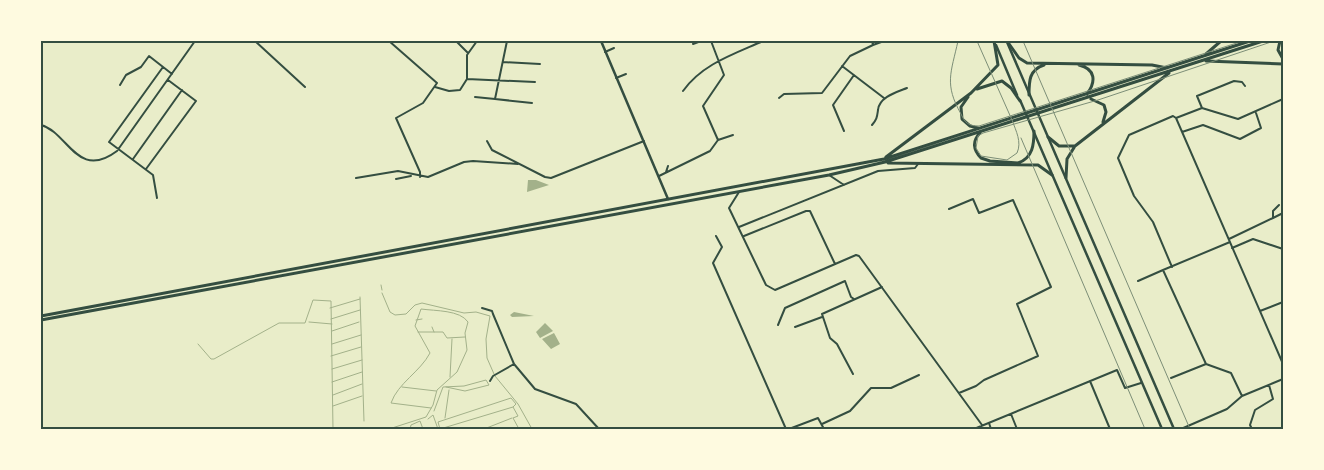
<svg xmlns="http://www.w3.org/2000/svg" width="1324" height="470" font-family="'DM Sans',sans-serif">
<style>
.water{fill:#a3b18a}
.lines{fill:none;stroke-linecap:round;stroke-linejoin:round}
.stream{stroke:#a3b18a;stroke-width:1}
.minor{stroke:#344e41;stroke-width:2}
.secondary{stroke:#344e41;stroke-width:2.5}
.primary{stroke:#344e41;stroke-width:2.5}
.trunk{stroke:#344e41;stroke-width:3}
.tram{stroke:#7c8e77;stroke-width:1}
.neatline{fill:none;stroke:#344e41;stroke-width:2}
</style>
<rect width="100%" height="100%" fill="#e9edc9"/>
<path class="water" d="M528 180H536L549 185 527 192Z
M514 312 534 316 512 317 510 315Z
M545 323 553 331 540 338 536 332Z
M554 333 560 344 551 349 542 339Z"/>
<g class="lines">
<path class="stream" d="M381 285 382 290
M382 293 390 312 395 315 406 314 415 305 422 303 464 313 476 312 490 316 486 339 487 358 494 374
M360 297 364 421
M330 308 360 299
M331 319 360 310
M416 320 422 319
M309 322 332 324
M432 327 434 332
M332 331 359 322
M418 332H443L447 338 465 337
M198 344 211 359H214L279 323H305L313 300 331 301 333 429
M332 344 361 335
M331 356 361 347
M332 369 362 360
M495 376 518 404 532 429
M450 377 452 339
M332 382 362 372
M402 387 436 391
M333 395 362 384
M333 406 362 396
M434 411 443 387 464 386 486 380 489 385 465 391 446 387
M445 418 449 390
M428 419 433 415 438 429
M389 429 426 417 433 405 437 390 457 372 467 350 465 333 468 322C460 310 436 311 421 309L415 326 430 353C420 372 398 383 391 403L431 408
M410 429 411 425 420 421 423 429
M440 429 438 422 511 398 516 404 513 407 518 416 513 418 519 429
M440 429 513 407
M484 429 512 418"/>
<path class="minor" d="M255 41 305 87
M389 41 437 83 423 103 396 118 420 172V177
M456 41 468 53
M507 41 495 99 532 103
M711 41 724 75 703 106 718 140
M872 41 873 45 884 41
M900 41 903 42
M693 44 701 41
M605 52 614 48
M503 62 540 64
M842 66 884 98
M616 78 626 74
M467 79V55L477 41
M120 85 126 75 141 67 149 56 172 74
M435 87 449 91 460 90 467 79 535 82
M683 91C702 64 734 54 763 41
M475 97 495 99
M779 98 784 94 822 93 850 56 873 45
M1202 108 1197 96 1234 81 1242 82 1245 86
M1176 118 1202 108 1238 119 1283 99
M41 125C68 132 77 181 117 151L195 41
M872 125C877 119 877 117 878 110 879 97 897 92 907 88
M844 131 833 105 854 75
M1182 132 1203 125 1240 139 1261 128 1256 113
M487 141 492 150 545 177 551 178 644 141
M133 159 182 90
M146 169 196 101 168 80
M666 172 668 166
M829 175 844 185
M659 176 710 151 718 140 733 135
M356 178 398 171 428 177 464 162 473 161 518 164
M396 179 411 176
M739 192 729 208 766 285 775 290 856 255 859 256 982 425
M157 198 153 175 109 142 163 67
M949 209 973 199 979 213 1013 200 1051 287 1017 304 1038 356 984 380 976 386 959 393
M1273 218 1283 213
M739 227 878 171 915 168 918 164
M716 236 722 247 713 263 786 429
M744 236 806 211H810L835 264
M1229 239 1273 218V211L1279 205
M1230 242 1163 270 1206 364 1231 373 1242 396
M1232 248 1253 239 1283 249
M1172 267 1153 222 1134 196 1118 158 1129 135 1173 116 1176 118 1283 364
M1138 281 1163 270
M482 308 492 311 493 314 514 364
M1260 311 1283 302
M778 325 785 308 845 281 851 297 854 299
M795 327 822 317
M853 374 837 344 830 338 822 314 882 287
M1171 378 1206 364
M490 381 493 376 514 364 535 389 576 404 599 429
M1090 381 1110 429
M1011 414 1017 429
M989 423 991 429
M822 424 850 411 871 388H891L919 375
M789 429 818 418 824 429
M974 429 1117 370 1125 388 1141 383
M1181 429 1227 409 1242 396 1283 379
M1252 429 1250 425 1255 410 1273 399 1269 385"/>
<path class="secondary" d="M601 41 668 199"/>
<path class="primary" d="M1007 42 1174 429
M996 45 1017 95
M1020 100 1162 429"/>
<path class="trunk" d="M1007 41 1019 58 1027 63 1152 65 1167 68
M1280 41 1278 50 1283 59
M1206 54 1221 41
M1206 61 1283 64
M1079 65C1096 69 1096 82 1087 94
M977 89 1002 81 1011 88 1020 101
M1029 95C1029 81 1029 70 1044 65
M968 97 961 107 962 119 970 126 978 128
M1091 99 1104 105 1106 112 1103 122
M980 133C972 141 973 150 981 158L990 161 1018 163C1033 158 1034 144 1034 131
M1048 137 1059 146H1075
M886 157 971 93 998 65 994 41
M888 163 1038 165 1052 175
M1066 178 1067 159 1075 146 1169 73
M41 316 884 159 1250 41
M41 320 829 175 885 162 1263 41"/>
<path class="tram" d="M958 41C951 73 944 84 961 114 965 123 969 126 979 126L1243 41
M977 41 1012 120C1016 131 1022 142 1017 153L1007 160 981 156 976 148 978 136 983 133 1098 100 1274 41
M1023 41 1190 429
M1021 138 1145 429"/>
</g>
<rect width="1324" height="470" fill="none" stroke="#fefae0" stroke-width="85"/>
<rect x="42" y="42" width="1240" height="386" class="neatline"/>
</svg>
